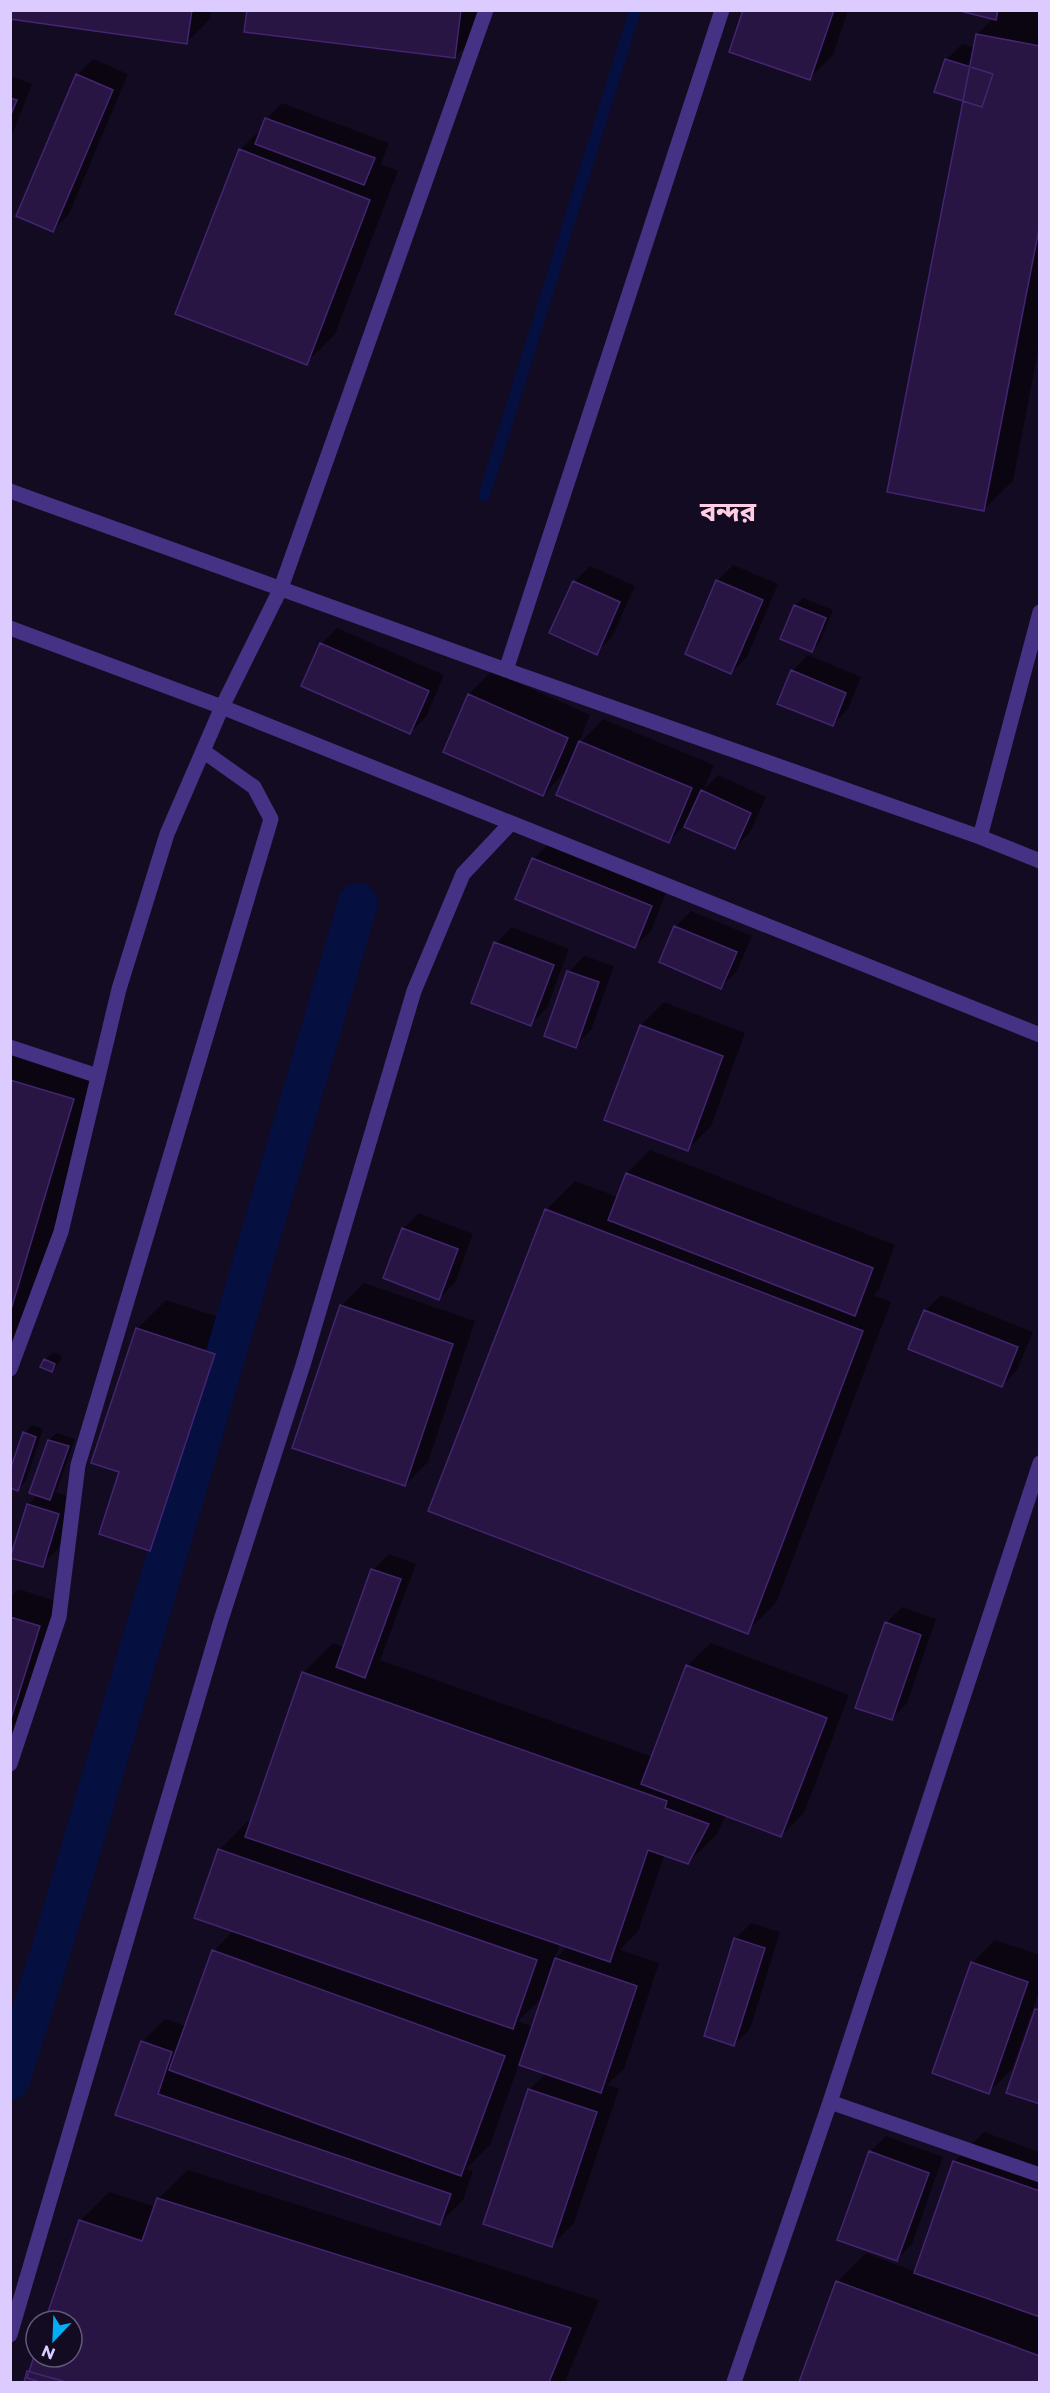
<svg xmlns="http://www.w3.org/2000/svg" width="1050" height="2393" font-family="Montserrat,'Noto Sans Bengali',sans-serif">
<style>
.shadow{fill:#0007;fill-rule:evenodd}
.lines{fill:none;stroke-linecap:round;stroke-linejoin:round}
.stream{stroke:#050f40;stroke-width:12}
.canal{stroke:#050f40;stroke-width:40}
.building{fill:#281543;stroke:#432571;stroke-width:1.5}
.minor{stroke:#453284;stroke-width:15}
.labels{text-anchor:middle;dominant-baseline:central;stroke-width:4.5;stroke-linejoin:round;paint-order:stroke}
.district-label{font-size:27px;font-weight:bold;fill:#ffcde3;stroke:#130b21}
</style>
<rect width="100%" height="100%" fill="#130b21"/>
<path class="shadow" d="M10 10H211L210 19 187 42Z
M248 10H481L478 34 455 57Z
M745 10H848L833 55 810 78Z
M960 10 1040 12V341L1013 481 983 510 964 100 946 60 962 44 975 48 977 34 994 18Z
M93 59 128 74 69 214 53 230 77 75Z
M10 76 32 84 10 140Z
M282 103 389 143 381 164 398 171 335 334 306 363 240 150 264 126 267 119Z
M733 565 778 584 747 657 731 673 717 581Z
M590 566 635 586 612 637 596 653 574 582Z
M803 598 833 610 820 642 812 650 795 606Z
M337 628 444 675 426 717 410 733 321 644Z
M808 655 861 677 848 709 832 725 792 671Z
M492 671 590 715 578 745 603 719 714 765 704 789 718 775 766 797 750 832 735 848 684 826 669 841 569 768 543 795 445 751 469 694Z
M549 843 667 890 651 931 635 946 517 899 534 859Z
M691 911 752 936 737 971 721 987 661 962 675 927Z
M512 927 569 949 547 1008 531 1024 496 943Z
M584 956 614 966 591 1030 575 1046 569 972Z
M664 1002 745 1033 711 1126 688 1149 606 1119 641 1025Z
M10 1042 102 1070 26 1327 10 1343Z
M650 1150 895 1245 878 1291 873 1295 891 1302 776 1603 747 1632 546 1210 575 1181 618 1197 627 1173Z
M419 1213 473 1234 455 1283 439 1298 403 1229Z
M364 1283 475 1321 428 1462 405 1485 341 1306Z
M941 1295 1033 1332 1017 1370 1002 1386 910 1348 925 1311Z
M166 1300 243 1325 178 1520 149 1549 137 1329Z
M53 1352 62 1356 59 1363 52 1371 45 1360Z
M32 1425 43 1429 26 1481 18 1489 25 1433Z
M57 1433 75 1439 56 1492 74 1498 58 1549 42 1565 28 1505 39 1494 49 1440Z
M389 1554 416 1564 380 1660 653 1757 687 1666 711 1643 849 1695 804 1813 781 1836 726 1815 717 1834 688 1863 665 1854 638 1931 620 1950 659 1963 624 2069 607 2085 619 2089 574 2223 551 2246 485 2223 530 2089 546 2073 519 2064 490 2145 466 2169 473 2171 463 2200 440 2223 117 2114 142 2042 165 2019 186 2026 214 1951 234 1930 219 1850 248 1821 252 1822 304 1672 333 1643 344 1648 373 1570ZM560 1944 568 1946 554 1960ZM544 1996 533 2027 518 2021Z
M18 1589 62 1603 10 1764V1597Z
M902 1607 936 1619 907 1703 891 1719 886 1623Z
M751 1923 780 1932 750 2029 734 2045 735 1939Z
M995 1940 1040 1955V1989L1012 2069 989 2092 972 1963Z
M984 2132 1040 2152V2382H800L837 2282 866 2253 916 2272 955 2161Z
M886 2136 943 2157 912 2244 896 2260 870 2152Z
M188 2170 599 2300 565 2382H45L29 2378V2380L35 2382H25L36 2355V2357H72V2321H47L80 2221 109 2192 156 2207 158 2199Z"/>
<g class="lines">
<path class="stream" d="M484 496 635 10"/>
<path class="canal" d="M10 2080 56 1934 358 903"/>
</g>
<path class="building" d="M10 10H192L187 44 10 19Z
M247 10H461L455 58 244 32Z
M743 10H834L810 80 729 52Z
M956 10H998L996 20Z
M976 34 1040 46V224L984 511 887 492Z
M945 59 993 74 982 107 934 92Z
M76 74 113 90 53 232 16 216Z
M10 98 17 100 10 117Z
M265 118 375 158 364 185 255 144Z
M239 149 370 200 307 365 175 314Z
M716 580 763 600 731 674 685 654Z
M573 581 620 602 597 655 549 633Z
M794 605 826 618 812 652 780 639Z
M320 643 429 691 410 734 301 686Z
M791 670 846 693 833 726 777 704Z
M468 694 568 738 543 796 443 752Z
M579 741 692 788 669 843 556 795Z
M701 790 751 813 735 849 684 827Z
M532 858 652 906 635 948 515 899Z
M674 926 737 952 721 989 659 962Z
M494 942 554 965 531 1026 471 1003Z
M567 971 599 982 576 1048 544 1036Z
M640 1025 723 1056 688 1151 604 1120Z
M10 1080 74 1099 10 1313Z
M626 1173 873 1268 855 1316 608 1220Z
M545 1209 863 1331 748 1634 428 1511Z
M402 1228 458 1249 439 1300 383 1278Z
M340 1305 453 1344 405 1486 292 1448Z
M924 1310 1018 1347 1002 1387 908 1349Z
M136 1328 215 1354 150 1551 99 1534 119 1472 91 1463Z
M44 1359 55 1364 52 1372 40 1367Z
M23 1432 36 1437 18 1491 10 1488V1470Z
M48 1440 69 1446 50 1500 29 1493Z
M27 1504 59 1514 43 1567 10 1558Z
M371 1569 401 1579 365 1678 336 1667Z
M10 1617 40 1626 10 1722Z
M885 1622 921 1635 892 1720 855 1708Z
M686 1665 827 1718 781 1837 641 1784Z
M302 1672 667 1801 665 1808 709 1824 688 1864 648 1850 610 1962 245 1837Z
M218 1849 537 1960 513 2029 194 1918Z
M734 1938 765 1948 734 2046 704 2036Z
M212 1950 505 2056 461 2176 169 2070Z
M555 1958 637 1986 601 2093 519 2065Z
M971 1962 1028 1982 989 2094 932 2073Z
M1035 2009 1040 2010V2104L1006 2093Z
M141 2041 172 2052 158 2094 451 2194 440 2225 115 2115Z
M528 2089 597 2112 552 2247 483 2224Z
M869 2151 929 2173 897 2261 837 2240Z
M953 2161 1040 2191V2317L914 2273Z
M157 2198 571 2328 549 2382H40L27 2378 36 2350V2357H72V2321H45L79 2220 142 2241Z
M836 2281 1040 2356V2382H799Z
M27 2371 66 2382H24Z"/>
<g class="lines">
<path class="minor" d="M10 491 506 670 980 837 1040 861
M10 628 222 707 1040 1035
M506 670 722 10
M980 837 1040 612
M10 1047 98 1076
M10 1369 61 1232 119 989 167 834 222 707 281 588 486 10
M10 1764 59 1617 78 1465 271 819 254 787 203 751
M830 2102 1040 2175
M10 2335 220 1623 303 1365 414 991 463 874 511 823
M734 2382 830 2102 1040 1463"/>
</g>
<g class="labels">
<g class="district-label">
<text x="728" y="511">বন্দর</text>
</g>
</g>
<rect width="1050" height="2393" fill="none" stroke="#dbcbff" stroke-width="24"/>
<g transform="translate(54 2339) rotate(203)"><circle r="28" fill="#130b21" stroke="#63587a" stroke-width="1.5"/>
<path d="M0-4.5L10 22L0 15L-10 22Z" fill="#00adf6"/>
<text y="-9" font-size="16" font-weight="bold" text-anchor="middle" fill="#dbcbff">N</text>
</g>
</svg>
